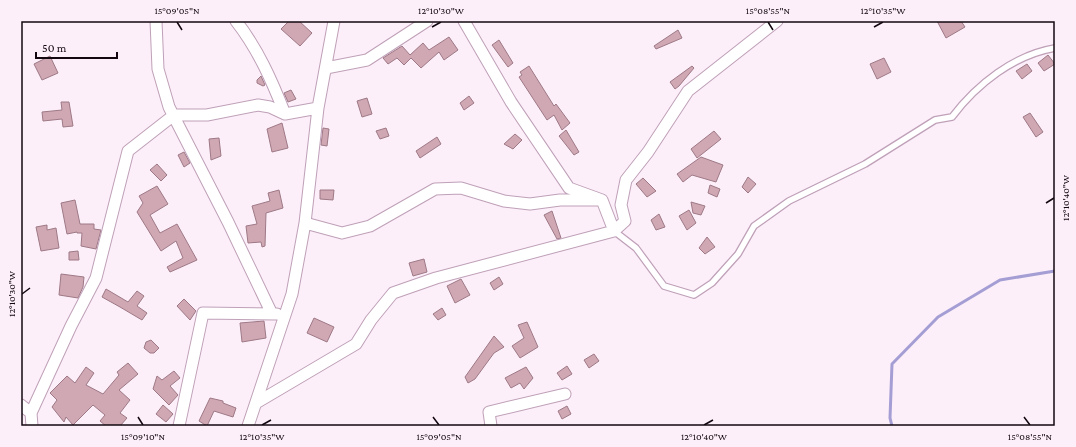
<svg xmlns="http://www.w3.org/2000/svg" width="1076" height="447" font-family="'Crimson Pro',serif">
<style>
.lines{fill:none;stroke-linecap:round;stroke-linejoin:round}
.stream{stroke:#a49ed4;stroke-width:3}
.building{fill:#cfa8b4;stroke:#9e7985}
.lane-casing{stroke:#bfa0b8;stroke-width:8}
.street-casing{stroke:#bfa0b8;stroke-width:13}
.lane{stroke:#fff;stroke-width:5.5}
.street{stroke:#fff;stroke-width:11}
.ticks{fill:none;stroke:#12070f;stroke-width:1.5}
.neatline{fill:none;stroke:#12070f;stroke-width:1.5}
.ticks-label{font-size:10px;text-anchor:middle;fill:#12070f}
</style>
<rect width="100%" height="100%" fill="#fceff9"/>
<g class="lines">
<path class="stream" d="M892 426 890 418 892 364 938 317 1000 280 1055 271"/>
</g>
<path class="building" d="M289 21H299L312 33 300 46 281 29Z
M937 21H961L965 27 946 38Z
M678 30 682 38 656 49 654 46Z
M449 37 458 50 444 60 439 52 421 68 411 58 404 65 397 58 388 64 383 58 402 46 410 55 423 43 429 50Z
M499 40 513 63 508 67 492 45Z
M1048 55 1055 64 1044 71 1038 63Z
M50 56 58 73 42 80 34 64Z
M884 58 891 72 877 79 870 64Z
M1027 64 1032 71 1022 79 1016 71Z
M529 66 554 106 556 104 570 123 562 130 554 115 547 120 519 77 522 75 520 72Z
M692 66 694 68 679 86 675 89 670 82Z
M261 76 265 85 263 86 257 83V80Z
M291 90 296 99 288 102 284 93Z
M469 96 474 103 464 110 460 103Z
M367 98 372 114 362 117 357 101Z
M61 102H69L73 126 63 127 62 119 43 121 42 112 62 110Z
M1030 113 1043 132 1036 137 1023 117Z
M282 123 288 148 272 152 267 129Z
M323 128 329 129 327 146 321 145Z
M386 128 389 136 380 139 376 131Z
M566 130 579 152 574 155 559 136Z
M714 131 721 139 697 158 691 149Z
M515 134 522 140 513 149 504 144Z
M437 137 441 144 420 158 416 151Z
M219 138 221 156 211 160 209 139Z
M184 152 190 163 184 167 178 155Z
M701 157 723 165 716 182 692 175 683 182 677 174Z
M157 164 167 175 161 181 150 170Z
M748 177 756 184 748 193 742 187Z
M643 178 656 191 647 197 636 184Z
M710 185 720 189 717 197 708 193Z
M157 186 168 204 150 215 160 233 177 224 197 260 170 272 167 267 183 258 176 241 161 251 137 212 143 203 139 196Z
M279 190 283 208 266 213 265 246 262 247 261 242 248 243 246 226 257 224 252 206 270 201 268 193Z
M320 190H334L333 200 320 199Z
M75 200 80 224H94V229L101 230 96 249 81 246 82 233H77V232L67 234 61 203Z
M691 202 705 206 701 215 693 213Z
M689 210 696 223 687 230 679 216Z
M552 211 561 238 557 239 544 215Z
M659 214 665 227 656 230 651 220Z
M47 225V230L56 228 59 248 41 251 36 227Z
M707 237 715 247 705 254 699 248Z
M78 251 79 260H69V252Z
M424 259 427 272 413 276 409 263Z
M61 274 84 277 83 287 78 298 59 295Z
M499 277 503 284 494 290 490 283Z
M461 279 470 295 455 303 447 286Z
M106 289 128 302 137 291 144 296 137 306 147 313 142 320 120 307 102 297Z
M184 299 196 311 190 320 177 306Z
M442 308 446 315 438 320 433 314Z
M314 318 334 327 327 342 307 333Z
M264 321 266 338 242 342 240 323Z
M527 322 538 347 520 358 512 346 524 338 518 325Z
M494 336 504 347 494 353 475 379 468 383 465 377Z
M151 340 159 348 154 353H150L144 348 146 342Z
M594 354 599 361 589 368 584 360Z
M128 363 138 374 119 390 130 400 120 413 127 418 120 426H106L100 421 105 415 93 405 73 425 66 417 64 422 52 407 57 400 50 393 67 376 75 383 86 367 94 373 86 385 103 394 119 375 117 372Z
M567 366 572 374 562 380 557 373Z
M526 367 533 378 524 389 520 383 511 388 505 378Z
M174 371 180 378 170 386 178 395 169 405 153 389 157 376 162 380Z
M210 398 223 401V403L236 408 233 417 214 411 207 426 199 421Z
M163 405 173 414 166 422 156 414Z
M567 406 571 414 562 419 558 411Z"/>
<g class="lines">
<defs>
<path id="lane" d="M614 231 636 248 664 286 694 295 712 283 738 254 754 226 789 201 865 164 935 120 952 117C977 84 1014 55 1055 48"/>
<path id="street" d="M156 21 158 69 169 107 228 222 272 314
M236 21C258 49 272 81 285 114
M464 21 511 102 569 188 602 200 614 231
M326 68 367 60 427 21
M305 223 342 233 370 226 435 189 461 188 504 201 530 204 560 200H602
M256 403 356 344 371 320 393 293 436 278 614 231 625 221 621 205 626 180 648 152 688 91 777 21
M21 405 31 413
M32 426 31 413 71 326 96 278 128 151 174 115H207L258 105 270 107 285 114 318 108
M179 426 203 313 277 314
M248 426 292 294 305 223 318 108 334 21
M491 426 489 412 565 394"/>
</defs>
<use href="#lane" class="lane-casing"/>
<use href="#street" class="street-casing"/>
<use href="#lane" class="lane"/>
<use href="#street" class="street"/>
</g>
<path class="ticks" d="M177 22 182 30M768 22 773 30M432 27 441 22M874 27 883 22M1046 203 1054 198M22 294 30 288M138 417 143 425M433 417 439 425M1024 417 1030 425M262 425 271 420M704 425 713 420"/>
<rect width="1076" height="447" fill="none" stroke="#fceff9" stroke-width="44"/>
<path d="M36 52v6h81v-6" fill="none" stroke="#12070f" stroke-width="2"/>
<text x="42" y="52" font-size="12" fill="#12070f" stroke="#fceff9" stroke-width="3" paint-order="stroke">50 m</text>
<rect x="22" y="22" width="1032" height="403" class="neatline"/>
<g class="ticks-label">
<text x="177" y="14">15°09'05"N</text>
<text x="441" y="14">12°10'30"W</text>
<text x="768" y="14">15°08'55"N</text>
<text x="883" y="14">12°10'35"W</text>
<text transform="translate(1065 198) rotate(-90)" y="4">12°10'40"W</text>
<text transform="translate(11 294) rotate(-90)" y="4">12°10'30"W</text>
<text x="143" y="440">15°09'10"N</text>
<text x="262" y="440">12°10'35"W</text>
<text x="439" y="440">15°09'05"N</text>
<text x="704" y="440">12°10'40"W</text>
<text x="1030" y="440">15°08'55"N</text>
</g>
</svg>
